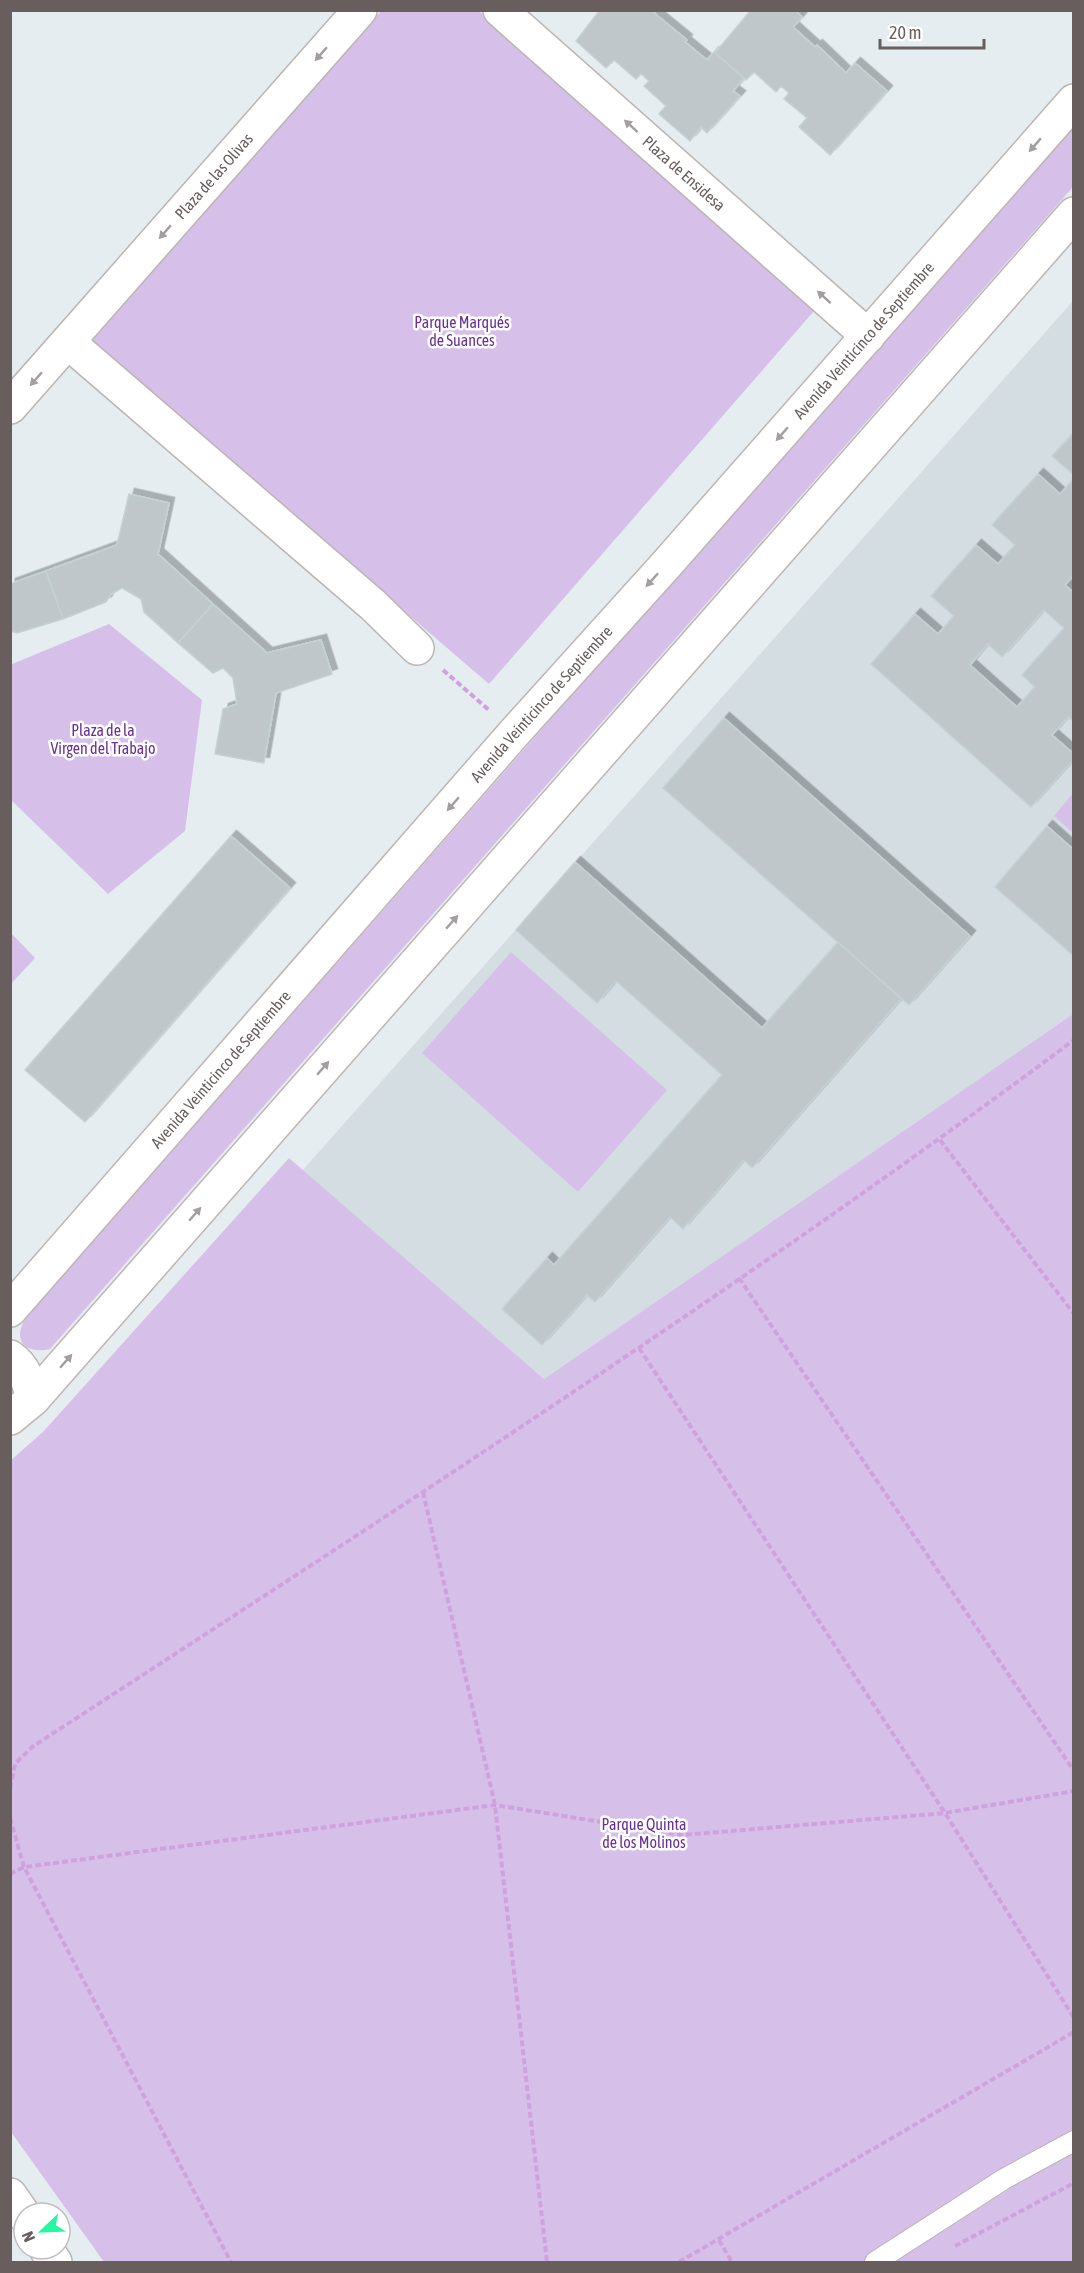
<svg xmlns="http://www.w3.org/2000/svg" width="1084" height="2273" font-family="'Asap Condensed',sans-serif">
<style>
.education{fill:#d4dde1}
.green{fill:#d6c0ea}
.building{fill:#c0c7ca;stroke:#c3d2d6;stroke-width:1.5;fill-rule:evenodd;filter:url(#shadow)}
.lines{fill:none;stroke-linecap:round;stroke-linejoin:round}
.lane-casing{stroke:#bbb4b3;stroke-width:22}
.street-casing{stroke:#bbb4b3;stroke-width:36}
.secondary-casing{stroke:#beb5b4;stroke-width:36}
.path{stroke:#d0a2dd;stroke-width:4;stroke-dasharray:6 3;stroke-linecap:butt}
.lane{stroke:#fff;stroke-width:20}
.street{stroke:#fff;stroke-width:33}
.secondary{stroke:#fff;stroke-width:33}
.oneway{fill:#a49e9e}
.labels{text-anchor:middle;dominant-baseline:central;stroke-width:5;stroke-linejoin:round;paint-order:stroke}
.street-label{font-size:16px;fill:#675e5d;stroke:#fff}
.park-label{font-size:16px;fill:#683192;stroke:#fff}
</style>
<defs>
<filter id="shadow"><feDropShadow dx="5.5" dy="-5.5" stdDeviation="0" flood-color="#0004"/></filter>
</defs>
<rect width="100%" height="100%" fill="#e6edf1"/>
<path class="education" d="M1073 301V1014L544 1379 302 1171Z"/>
<path class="green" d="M382 10 479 11 814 311 489 684 91 342Z
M1073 123V187L50 1349C29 1354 12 1344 24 1321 29 1312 39 1303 46 1295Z
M109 624 202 700 185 831 108 894 11 800 10 671 12 664Z
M1073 793V833L1054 816Z
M11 933 35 958 11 984H10Z
M511 952 667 1090 578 1192 422 1053Z
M1073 1014V2262H104L11 2132 10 1461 43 1432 289 1158 544 1379Z"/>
<path class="building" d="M600 10H657L654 13 687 40 685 42 707 60 714 52 744 78 733 91 740 96 707 133 701 127 690 141 659 114 666 106 644 86 649 81 641 74 636 79 614 60 606 68 576 41Z
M751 10H795L802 17 793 27 815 47 817 45 846 73 855 63 887 91 830 155 799 127 807 118 784 99 789 93 781 86 776 92 754 72 746 80 715 53Z
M1074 433V475L1052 456Z
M1038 474 1060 494 1074 479V575L1065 585 1074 593V722L1068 717 1052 735 1074 754V759L1031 807 871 664 915 614 938 634 954 616 931 596 976 545 998 564 1015 545 992 525ZM1044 610 1064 628 1022 675 1035 687 1017 707 970 665 988 644 1002 657Z
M129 494 169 503 158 554 213 604 178 643 144 612 141 599 122 588 111 594 106 602 63 619 46 571 117 545Z
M46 571 63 619 17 633 10 631V584Z
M213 604 267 653 321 640 332 674 276 693 264 763 215 754 223 709 237 704 233 678 223 668 213 673 178 643Z
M724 718 970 936 909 1005 663 788Z
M1047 826 1074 850V956L995 887Z
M231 836 290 888 85 1122 25 1070Z
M575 862 762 1028 838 942 901 999 752 1168 744 1160 683 1229 670 1217 595 1302 587 1295 542 1345 502 1309 547 1258 554 1265 722 1075 616 981 597 1003 516 930Z"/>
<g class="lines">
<defs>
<path id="lane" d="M875 2262 1004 2179 1074 2141"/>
<g id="street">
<path id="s1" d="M500 10 868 336"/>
<path d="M68 342 373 605 417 648"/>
<path id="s2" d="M10 407 360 10"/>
<path d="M10 2195 24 2215"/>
<path d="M46 2249 55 2262"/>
</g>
<g id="secondary">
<path id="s3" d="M10 1310 515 732 665 566 1074 101"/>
<path d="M10 1357C25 1367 29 1383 33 1399"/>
<path d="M10 1418 33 1399 1074 214"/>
</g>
</defs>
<use href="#lane" class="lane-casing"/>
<use href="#street" class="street-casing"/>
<use href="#secondary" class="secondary-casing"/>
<path class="path" d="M443 670 489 710
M940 1140 1074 1314
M739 1278 1074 1771
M639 1348 945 1813 1074 2018
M423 1492 495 1805 547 2262
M10 1788 15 1764 32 1747C384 1518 737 1291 1074 1040
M10 1818 24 1867 231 2262
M10 1874 24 1867 495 1805 683 1835 945 1813 1074 1791
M719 2240 732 2262
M955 2246 1074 2183
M679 2262 1074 2032"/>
<use href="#lane" class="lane"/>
<use href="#street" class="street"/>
<use href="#secondary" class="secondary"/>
</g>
<defs><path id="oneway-solid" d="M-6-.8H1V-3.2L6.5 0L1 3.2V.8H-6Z" transform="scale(1.5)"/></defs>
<g class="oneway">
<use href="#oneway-solid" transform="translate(321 54) rotate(131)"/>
<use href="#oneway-solid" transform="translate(631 126) rotate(-138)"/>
<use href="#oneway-solid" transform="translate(1035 145) rotate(131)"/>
<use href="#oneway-solid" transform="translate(165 232) rotate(131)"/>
<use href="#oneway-solid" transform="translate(824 297) rotate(-138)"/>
<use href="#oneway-solid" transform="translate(36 379) rotate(131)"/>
<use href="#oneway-solid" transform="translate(782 434) rotate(131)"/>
<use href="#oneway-solid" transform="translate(652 580) rotate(132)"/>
<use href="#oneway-solid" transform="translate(453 804) rotate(131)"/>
<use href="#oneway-solid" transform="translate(452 922) rotate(-49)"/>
<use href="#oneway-solid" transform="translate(323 1068) rotate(-49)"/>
<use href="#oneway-solid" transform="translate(195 1214) rotate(-49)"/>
<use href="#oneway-solid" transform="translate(66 1361) rotate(-49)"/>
</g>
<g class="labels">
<g class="street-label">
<text stroke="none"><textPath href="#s1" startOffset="246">Plaza de Ensidesa</textPath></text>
<text stroke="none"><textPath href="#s2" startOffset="308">Plaza de las Olivas</textPath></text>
<text stroke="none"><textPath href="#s3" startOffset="1292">Avenida Veinticinco de Septiembre</textPath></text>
<text stroke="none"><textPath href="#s3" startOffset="806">Avenida Veinticinco de Septiembre</textPath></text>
<text stroke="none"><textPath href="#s3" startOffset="320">Avenida Veinticinco de Septiembre</textPath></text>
</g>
<g class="park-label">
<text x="462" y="322">Parque Marqués<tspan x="462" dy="18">de Suances</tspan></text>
<text x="103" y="730">Plaza de la<tspan x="103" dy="18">Virgen del Trabajo</tspan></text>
<text x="644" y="1824">Parque Quinta<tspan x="644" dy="18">de los Molinos</tspan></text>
</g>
</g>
<rect width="1084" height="2273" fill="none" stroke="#675e5d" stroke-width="24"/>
<g transform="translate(42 2231) rotate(247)"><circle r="28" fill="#ffffff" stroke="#c2bfbe" stroke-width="1.5"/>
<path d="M0-4.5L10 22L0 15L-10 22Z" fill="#25f7a1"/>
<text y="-9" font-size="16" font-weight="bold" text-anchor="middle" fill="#675e5d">N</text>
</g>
<path d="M880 39v9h104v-9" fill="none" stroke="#675e5d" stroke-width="3"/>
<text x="889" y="39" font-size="18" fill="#675e5d" stroke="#ffffff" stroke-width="4.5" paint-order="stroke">20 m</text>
</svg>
